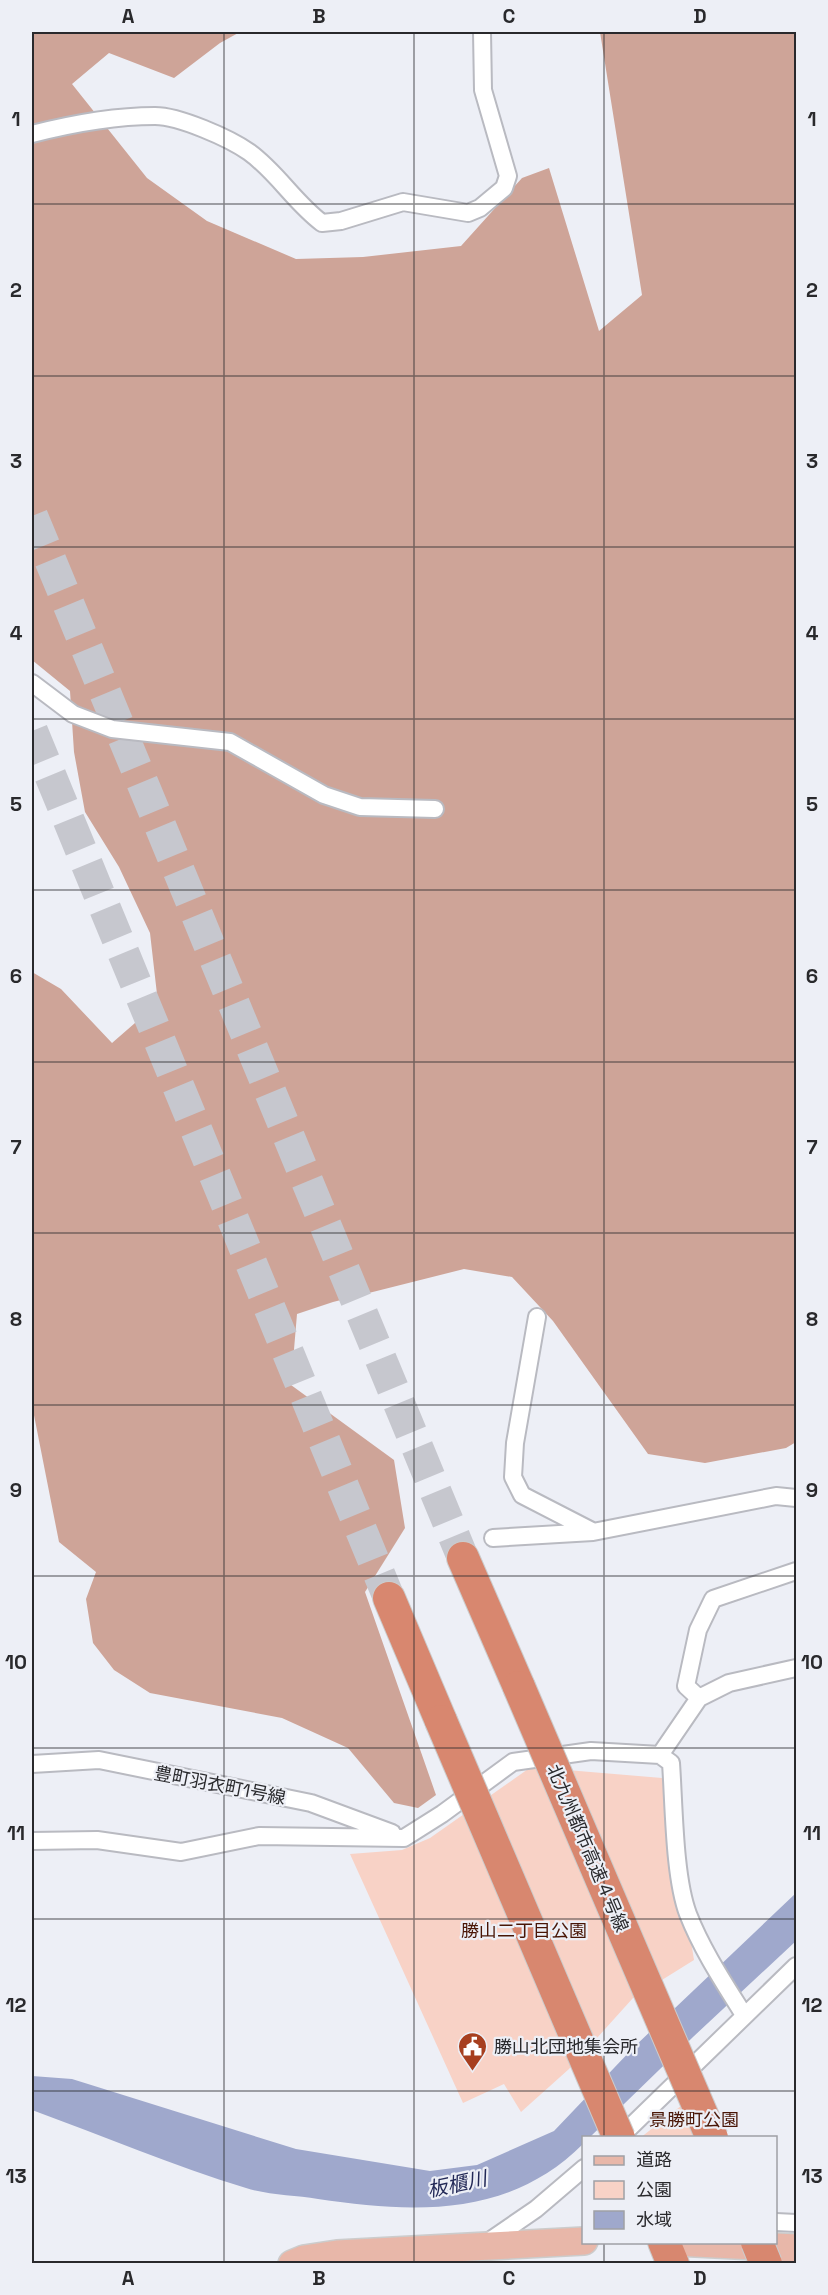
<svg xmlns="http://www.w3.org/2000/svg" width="828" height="2295" font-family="'Space Grotesk','Noto Sans JP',sans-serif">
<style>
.green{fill:#f8d2c6}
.forest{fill:#cea498}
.water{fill:#9fa8cc}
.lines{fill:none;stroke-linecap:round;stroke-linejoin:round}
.motorway-tunnel{stroke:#c6c7ce;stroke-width:32;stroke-dasharray:32 16;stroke-linecap:butt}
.minor-casing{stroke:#b9bac1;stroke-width:20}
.primary-casing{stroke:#ccc;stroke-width:30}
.motorway-casing{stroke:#ccc;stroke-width:34}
.minor{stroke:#fff;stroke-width:16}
.primary{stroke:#e8b7a9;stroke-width:27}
.motorway{stroke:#d8876f;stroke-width:32}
.motorway-bridge-casing{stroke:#ccc;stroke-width:34;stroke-linecap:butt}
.motorway-bridge{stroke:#d8876f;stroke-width:32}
.grid{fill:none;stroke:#29292c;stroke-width:1.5;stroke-opacity:0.55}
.labels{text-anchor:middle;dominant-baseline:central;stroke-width:4.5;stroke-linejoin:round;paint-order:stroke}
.street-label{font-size:18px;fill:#29292c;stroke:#edeff6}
.park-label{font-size:18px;fill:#491606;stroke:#edeff6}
.poi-label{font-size:18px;fill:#29292c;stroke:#edeff6;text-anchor:start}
.water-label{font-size:20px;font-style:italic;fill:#232957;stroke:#edeff6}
.neatline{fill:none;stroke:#29292c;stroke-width:2}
.grid-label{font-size:20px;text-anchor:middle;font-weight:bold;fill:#29292c}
</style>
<rect width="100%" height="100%" fill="#edeff6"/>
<path class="green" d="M531 1767 662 1778 666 1783 694 1960 633 1998 569 2069 521 2112 504 2084 463 2103 350 1854 402 1850 430 1838Z
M700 2091 726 2138H640Z"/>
<path class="forest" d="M32 32H240L220 43 174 78 109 53 72 84 147 178 207 221 296 259 363 257 461 246 522 178 549 168 599 331 642 295 600 32H796V1442L786 1448 705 1463 648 1454 553 1321 512 1277 464 1269 333 1302 297 1314 291 1385 394 1460 405 1528 365 1592 436 1795 418 1808 394 1803 348 1748 282 1718 150 1693 114 1670 93 1643 86 1599 96 1572 59 1542 32 1405V972L61 989 112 1043 158 1003 150 933 119 867 85 812 74 752 70 691 32 660Z"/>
<path class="water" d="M796 1893V1941L693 2037 590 2137 584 2138 583 2144C509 2218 414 2213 318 2199 295 2195 268 2195 246 2188 174 2166 103 2136 32 2110V2076L72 2079 296 2149 430 2171 477 2165 554 2131 634 2047Z"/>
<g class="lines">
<path class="motorway-tunnel" d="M32 516 463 1558
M32 731 389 1598"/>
<defs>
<path id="minor" d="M32 134C71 124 113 116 155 116 179 116 229 138 249 152 277 172 294 202 322 223L341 221 403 202 468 213 480 208 504 188 508 176 483 90 482 32
M32 683 73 714 112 729 230 742 324 795 360 807 435 809
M537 1317 515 1443 513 1477 522 1495 592 1531
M493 1538 593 1532 776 1496 796 1498
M699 1698 686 1686 698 1630 713 1599 796 1571
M660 1755 671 1763C674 1805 674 1877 688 1914 702 1950 724 1983 744 2015
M32 1764 99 1760 311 1803 392 1833
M32 1841 97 1840 181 1852 259 1836 404 1838 442 1814 513 1762 591 1751 660 1755 699 1698 729 1683 796 1668
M619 2138 796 1966
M776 2222 796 2223
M485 2244 536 2209 584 2168"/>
<path id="primary" d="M676 2242 796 2248
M292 2264 304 2259 337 2254 584 2241"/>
<path id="motorway" d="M463 1558 519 1687
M389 1598 441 1721
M664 2242 673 2264"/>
</defs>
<use href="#minor" class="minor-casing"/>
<use href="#primary" class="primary-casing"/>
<use href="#motorway" class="motorway-casing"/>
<use href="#minor" class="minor"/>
<use href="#primary" class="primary"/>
<use href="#motorway" class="motorway"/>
<defs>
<path id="motorway-bridge" d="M519 1687 712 2138
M441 1721 619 2138
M757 2242 766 2264"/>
</defs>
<use href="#motorway-bridge" class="motorway-bridge-casing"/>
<use href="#motorway-bridge" class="motorway-bridge"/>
</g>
<path class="grid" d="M224 32V2264M414 32V2264M604 32V2138M32 204H796M32 376H796M32 547H796M32 719H796M32 890H796M32 1062H796M32 1233H796M32 1405H796M32 1576H796M32 1748H796M32 1919H796M32 2091H796M604 2242V2264"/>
<defs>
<symbol id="civic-pin" viewBox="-11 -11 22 30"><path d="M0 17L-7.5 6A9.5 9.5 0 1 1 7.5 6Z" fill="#a73f1f" stroke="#edeff6"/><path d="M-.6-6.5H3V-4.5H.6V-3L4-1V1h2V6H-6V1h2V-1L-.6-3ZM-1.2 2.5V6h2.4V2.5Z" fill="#fff"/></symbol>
</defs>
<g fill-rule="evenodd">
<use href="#civic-pin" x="456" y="2030" width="33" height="45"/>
</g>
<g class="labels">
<g class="street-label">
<text transform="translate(220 1785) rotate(11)">豊町羽衣町1号線</text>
<text transform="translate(588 1848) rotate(67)">北九州都市高速４号線</text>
</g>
<g class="park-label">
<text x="524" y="1930">勝山二丁目公園</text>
<text x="694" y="2119">景勝町公園</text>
</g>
<g class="poi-label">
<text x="494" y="2046">勝山北団地集会所</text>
</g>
<g class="water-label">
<text transform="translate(457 2184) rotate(-12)">板櫃川</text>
</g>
</g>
<rect width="828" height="2295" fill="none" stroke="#edeff6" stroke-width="66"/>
<rect x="582" y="2136" width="195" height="108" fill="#edeff6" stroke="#9fa0a5" stroke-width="1.5"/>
<rect x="594" y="2156" width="30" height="9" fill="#e8b7a9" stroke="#9fa0a5" stroke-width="1.5"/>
<text x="636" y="2166" font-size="18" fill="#29292c">道路</text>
<rect x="594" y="2181" width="30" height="18" fill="#f8d2c6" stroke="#9fa0a5" stroke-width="1.5"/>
<text x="636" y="2196" font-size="18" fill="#29292c">公園</text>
<rect x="594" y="2211" width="30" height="18" fill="#9fa8cc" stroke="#9fa0a5" stroke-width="1.5"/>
<text x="636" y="2226" font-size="18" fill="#29292c">水域</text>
<rect x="33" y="33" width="762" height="2229" class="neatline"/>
<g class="grid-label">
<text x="128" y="23">A</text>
<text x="319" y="23">B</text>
<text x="509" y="23">C</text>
<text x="700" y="23">D</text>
<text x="16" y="126">1</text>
<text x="812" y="126">1</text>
<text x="16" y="297">2</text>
<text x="812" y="297">2</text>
<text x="16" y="468">3</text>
<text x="812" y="468">3</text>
<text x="16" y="640">4</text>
<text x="812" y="640">4</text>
<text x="16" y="811">5</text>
<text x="812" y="811">5</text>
<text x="16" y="983">6</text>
<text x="812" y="983">6</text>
<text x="16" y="1154">7</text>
<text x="812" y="1154">7</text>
<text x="16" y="1326">8</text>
<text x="812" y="1326">8</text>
<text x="16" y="1497">9</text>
<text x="812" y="1497">9</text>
<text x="16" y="1669">10</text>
<text x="812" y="1669">10</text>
<text x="16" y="1840">11</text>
<text x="812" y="1840">11</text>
<text x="16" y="2012">12</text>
<text x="812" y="2012">12</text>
<text x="16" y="2183">13</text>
<text x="812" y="2183">13</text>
<text x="128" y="2285">A</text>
<text x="319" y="2285">B</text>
<text x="509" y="2285">C</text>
<text x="700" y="2285">D</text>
</g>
</svg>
